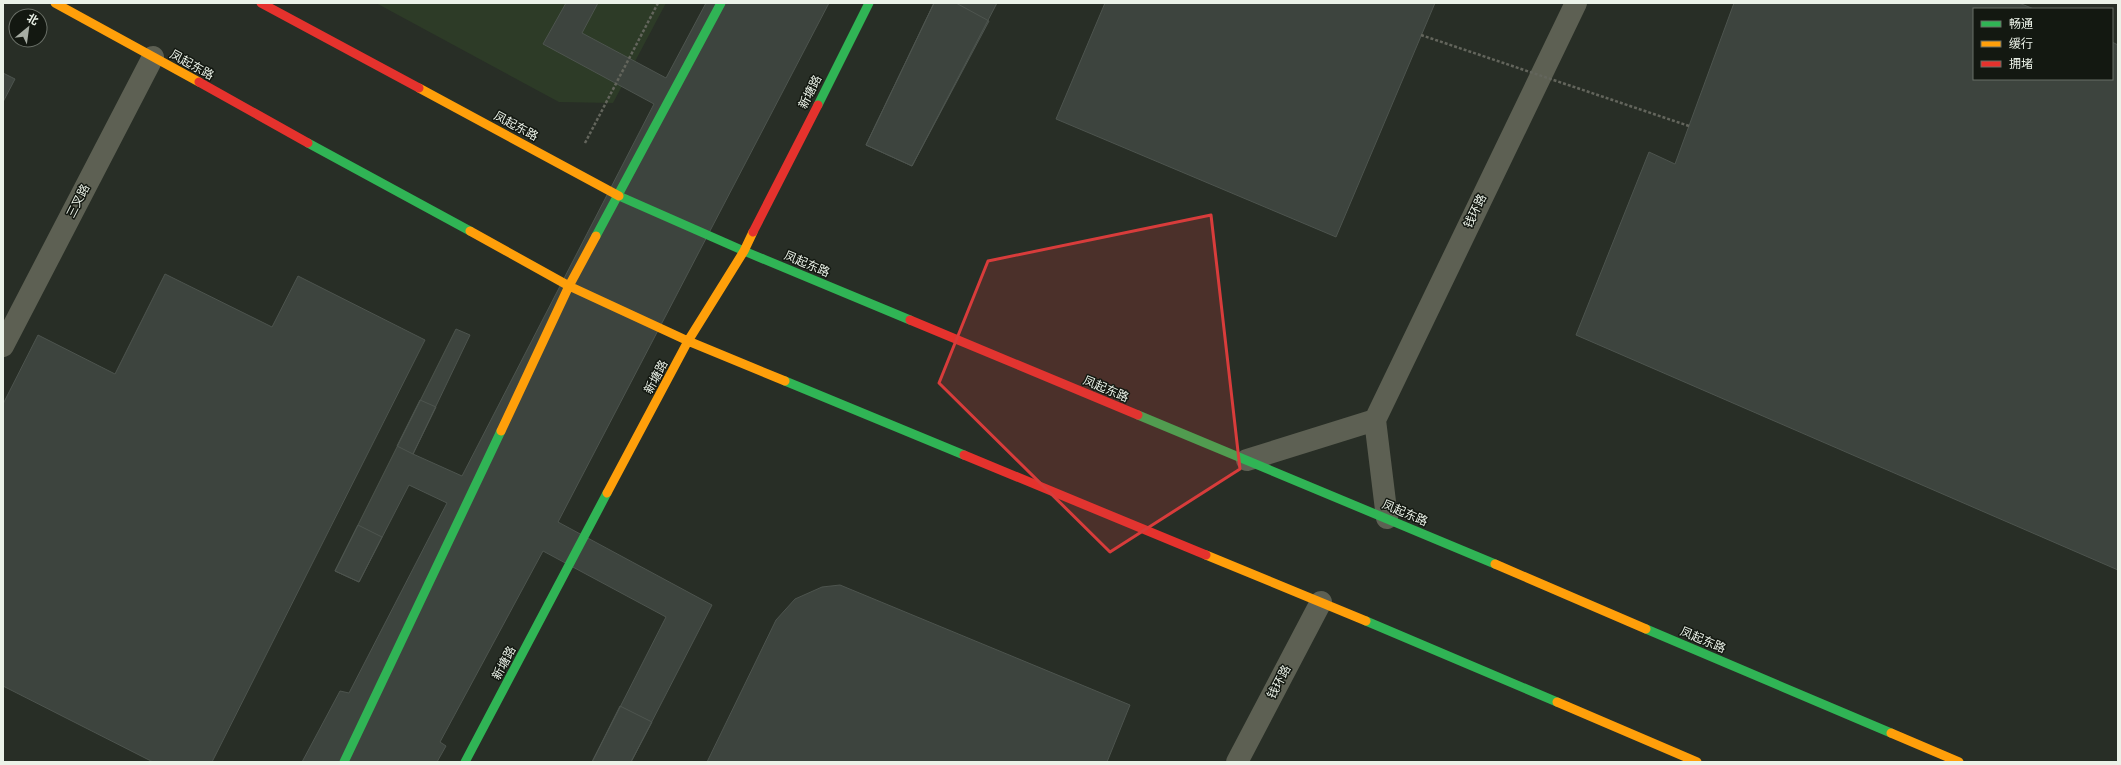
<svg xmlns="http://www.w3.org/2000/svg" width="2121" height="765" font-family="Arial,'Noto Sans SC',sans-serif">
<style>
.built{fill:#2d3b27}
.building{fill:#3d443e;stroke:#4d544e}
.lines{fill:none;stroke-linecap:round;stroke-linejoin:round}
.path{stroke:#63655c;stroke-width:2.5;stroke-dasharray:3 2;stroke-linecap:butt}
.street{stroke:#5d6053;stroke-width:22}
.fast{stroke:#30b455;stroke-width:9}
.slow{stroke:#ff9f0a;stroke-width:9}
.jam{stroke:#e5322d;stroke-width:9}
.path-bridge{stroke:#63655c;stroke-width:2.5;stroke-dasharray:3 2;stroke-linecap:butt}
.marked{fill:#d83c3b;fill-opacity:0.2;stroke:#d83c3b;stroke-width:3;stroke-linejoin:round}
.labels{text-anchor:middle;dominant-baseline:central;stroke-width:3;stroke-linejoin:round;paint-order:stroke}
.street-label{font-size:12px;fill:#ebf2e8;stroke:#131811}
</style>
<rect width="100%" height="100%" fill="#282e26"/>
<path class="built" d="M376 3H666L613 103 559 102Z"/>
<path class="building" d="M566 3H598L582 33 666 78 706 3H829L558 522 712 605 631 762H592L666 617 543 551 440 742 446 746 437 762H302L340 691 349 693 447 503 409 485 359 582 335 571 456 329 470 335 413 454 462 476 654 104 543 44Z
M934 3H997L912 166 866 145Z
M934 3H956L989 21 912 166 866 145Z
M1105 3H1435L1336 237 1056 119Z
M1734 3H2019L2034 9H1974V79H2112V42L2118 45V570L1576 335 1649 152 1675 164Z
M3 73 15 79 3 102Z
M165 274 272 327 298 276 425 340 212 762H153L3 686V404L38 335 115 374Z
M420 400 436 407 413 454 397 446Z
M358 525 382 537 359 582 335 571Z
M840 585 1130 705 1107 762H707L776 620 795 599 822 587Z
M620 706 652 722 631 762H592Z"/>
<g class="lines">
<path class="path" d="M585 143 658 3"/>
<path class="street" d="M3 346 153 57
M1247 460 1375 420
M1387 518 1375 420 1576 3
M1237 762 1321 602"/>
<path class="fast" d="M818 105 869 3
M308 143 470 231
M619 196 744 251 910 320
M596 236 721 3
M785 381 964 455
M1138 415 1495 564
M1366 621 1557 702
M1646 629 1891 733
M344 762 501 431
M465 762 607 493"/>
<path class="slow" d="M55 3 199 82
M419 88 619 196
M470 231 569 286 688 341 785 381
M501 431 569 286 596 236
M607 493 688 341 744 251 753 232
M1206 555 1366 621
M1495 564 1646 629
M1557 702 1697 762
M1891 733 1959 762"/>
<path class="jam" d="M261 3 419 88
M199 82 308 143
M753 232 818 105
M910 320 1138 415
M964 455 1206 555"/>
<path class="path-bridge" d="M1421 35 1689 126"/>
</g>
<path class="marked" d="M1211 215 1240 469 1110 552 939 383 988 261Z"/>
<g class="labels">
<g class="street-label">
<text transform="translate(192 65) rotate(29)">凤起东路</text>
<text transform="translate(810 92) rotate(-63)">新塘路</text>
<text transform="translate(516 126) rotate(28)">凤起东路</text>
<text transform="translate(78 201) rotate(-63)">三叉路</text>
<text transform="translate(1475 211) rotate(-64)">钱环路</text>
<text transform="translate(807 264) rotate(23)">凤起东路</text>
<text transform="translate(656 377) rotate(-62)">新塘路</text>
<text transform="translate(1106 389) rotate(23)">凤起东路</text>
<text transform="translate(1405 513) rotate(23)">凤起东路</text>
<text transform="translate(1703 640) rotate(23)">凤起东路</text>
<text transform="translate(504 663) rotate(-62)">新塘路</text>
<text transform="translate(1279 682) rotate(-62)">钱环路</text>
</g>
</g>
<rect width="2121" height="765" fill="none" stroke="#ebf2e8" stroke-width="8"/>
<rect x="1973" y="8" width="140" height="72" fill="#131811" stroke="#696f67"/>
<rect x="1981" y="21" width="20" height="6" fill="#30b455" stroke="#696f67"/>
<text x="2009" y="28" font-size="12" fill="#ebf2e8">畅通</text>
<rect x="1981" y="41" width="20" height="6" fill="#ff9f0a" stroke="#696f67"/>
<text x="2009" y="48" font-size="12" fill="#ebf2e8">缓行</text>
<rect x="1981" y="61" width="20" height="6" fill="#e5322d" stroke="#696f67"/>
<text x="2009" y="68" font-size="12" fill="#ebf2e8">拥堵</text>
<g transform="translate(28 28) rotate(29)"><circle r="19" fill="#131811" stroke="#696f67"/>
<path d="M0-3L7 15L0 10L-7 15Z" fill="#a7ada4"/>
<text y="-6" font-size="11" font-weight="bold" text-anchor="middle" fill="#ebf2e8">北</text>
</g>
</svg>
